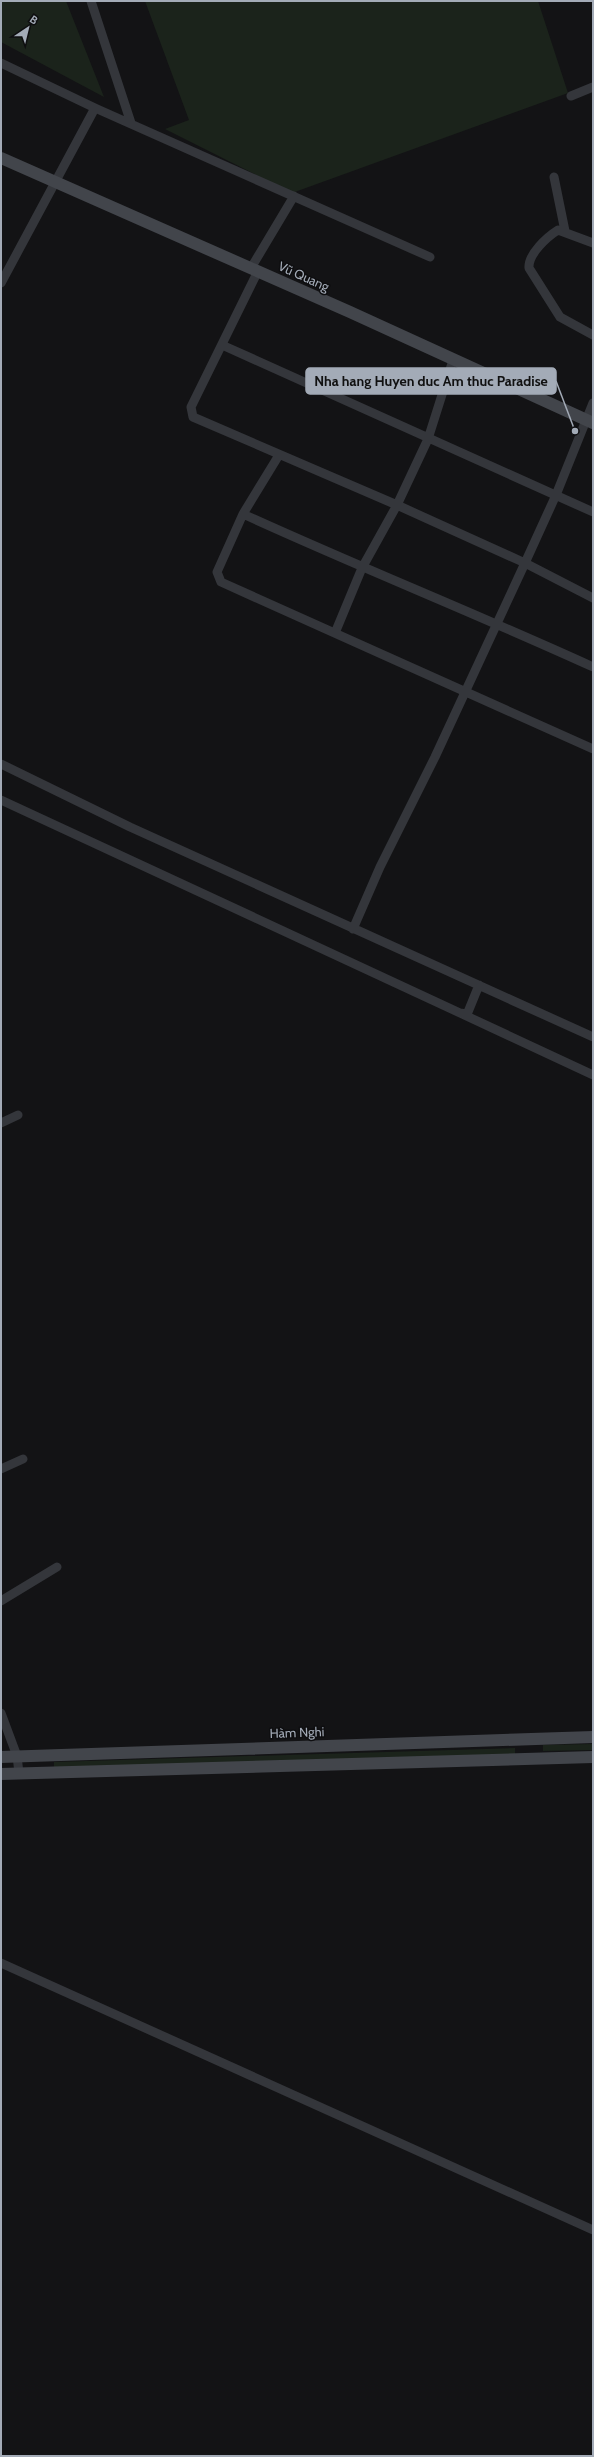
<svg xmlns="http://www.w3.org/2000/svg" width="594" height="2457" font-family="Cabin,sans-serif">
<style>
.green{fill:#1b231b}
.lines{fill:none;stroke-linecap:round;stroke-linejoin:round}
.minor{stroke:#34363b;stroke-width:9}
.secondary{stroke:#42454b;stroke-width:12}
.labels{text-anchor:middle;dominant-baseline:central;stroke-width:3;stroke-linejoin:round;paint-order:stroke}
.street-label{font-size:13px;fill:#a3abb7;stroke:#0e0e10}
.leader{fill:none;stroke:#a3abb7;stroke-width:1.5}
.callout-dot{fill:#a3abb7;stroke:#0e0e10;stroke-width:1.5}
.callout{fill:#a3abb7;stroke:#a3abb7;stroke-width:1.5}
.callout-label{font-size:14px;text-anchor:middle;font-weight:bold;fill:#111}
</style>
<rect width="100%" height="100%" fill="#131315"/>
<path class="green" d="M1 1H66L104 97 1 42Z
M145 1H538L568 93 292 193 165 129 189 120Z
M593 1744V1750L543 1751V1745Z
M515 1748V1754L54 1768V1762Z"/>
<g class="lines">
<path class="minor" d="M91 1 131 123
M1 63 95 108 430 257
M571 96 593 87
M554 177 565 231
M593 243 558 230C547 237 528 254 529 268L560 317 593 335
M251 268 294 196
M258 271 191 407 193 417 397 505 525 563 593 598
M1 283 95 108
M222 345 593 512
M279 455 243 514 217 572 221 582 593 749
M243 514C359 567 477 614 593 667
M335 633 362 568 397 505 428 439 453 360
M1 764 130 827 593 1037
M1 800 460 1013 466 1014 468 1012 479 985
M353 929 380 867 435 757 525 563 556 495 593 403
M460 1013 593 1075
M1 1123 18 1115
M1 1469 23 1459
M1 1601 57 1567
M1 1713 17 1756 19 1773
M1 1963 593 2230"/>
<path class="secondary" d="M1 158 350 312 593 423
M1 1757 593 1737
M1 1774 593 1757"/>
</g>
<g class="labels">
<g class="street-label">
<text transform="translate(304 276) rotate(24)">Vũ Quang</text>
<text transform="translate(297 1732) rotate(-2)">Hàm Nghi</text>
</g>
</g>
<path class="leader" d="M575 431L556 381"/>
<circle class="callout-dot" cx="575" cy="431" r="4"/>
<rect class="callout" x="306" y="368" width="250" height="26" rx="4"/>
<g class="callout-label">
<text x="431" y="386">Nha hang Huyen duc Am thuc Paradise</text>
</g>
<rect width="594" height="2457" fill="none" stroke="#a3abb7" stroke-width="4"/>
<g transform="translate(28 28) rotate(35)" stroke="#0e0e10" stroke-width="3" paint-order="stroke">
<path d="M0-3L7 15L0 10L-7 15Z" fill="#a3abb7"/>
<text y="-6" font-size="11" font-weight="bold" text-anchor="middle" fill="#a3abb7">B</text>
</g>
</svg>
